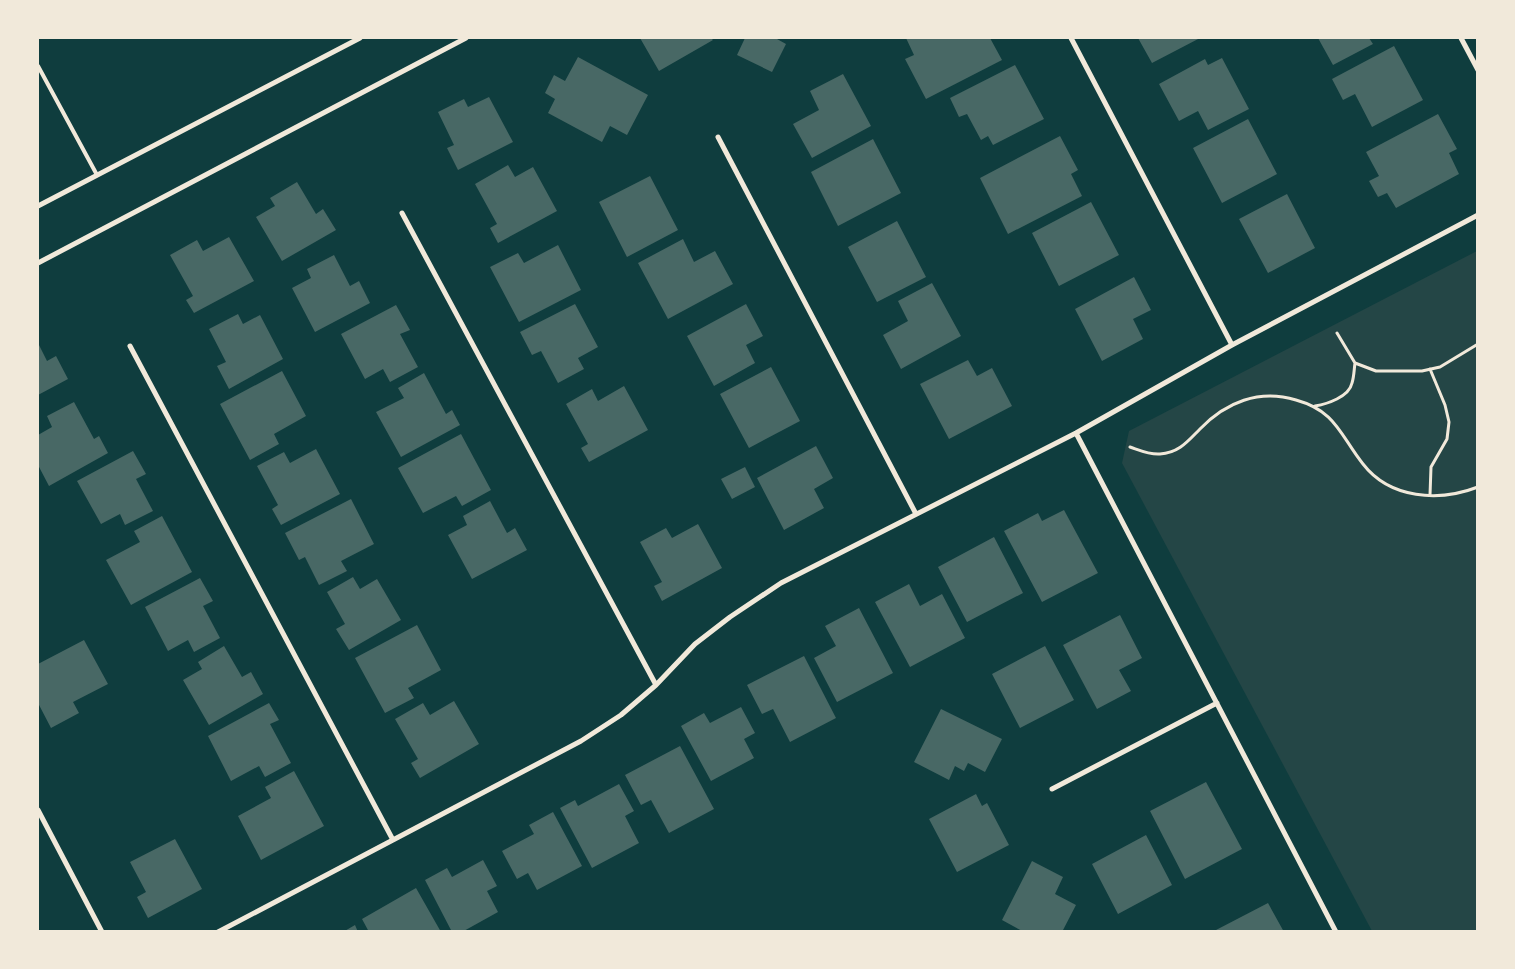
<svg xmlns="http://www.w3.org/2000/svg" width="1515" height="969" font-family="Ubuntu,sans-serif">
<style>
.green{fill:#244646}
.building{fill:#486865}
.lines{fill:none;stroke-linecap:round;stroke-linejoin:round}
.path{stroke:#f1e9da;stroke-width:3}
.service{stroke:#f1e9da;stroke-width:4}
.minor{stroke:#f1e9da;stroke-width:5}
</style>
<rect width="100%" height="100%" fill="#0f3d3e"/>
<path class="green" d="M1477 251V931H1372L1122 463 1129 431Z"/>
<path class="building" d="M640 38H711L713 40 659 71Z
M745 38H778L777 39 786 44 772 72 737 55Z
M906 38H990L1002 60 926 99 905 59 914 55Z
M1138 38H1200L1152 63Z
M1318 38H1369L1373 44 1333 65Z
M1394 46 1423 100 1372 127 1355 94 1343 100 1332 79Z
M578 57 648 95 627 135 610 126 602 142 548 113 555 99 545 93 554 75 565 81Z
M1222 58 1249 109 1208 130 1198 111 1179 121 1159 84 1205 59 1208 65Z
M1015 65 1044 119 993 145 988 136 981 140 967 114 959 117 950 98Z
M843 74 871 126 812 158 793 124 819 110 810 91Z
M489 97 513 142 458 170 447 148 454 145 438 112 464 99 468 107Z
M1438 114 1457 149 1449 153 1459 174 1396 208 1387 193 1378 197 1369 181 1379 176 1366 152Z
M1248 119 1277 174 1222 203 1193 148Z
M1060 136 1078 170 1071 174 1082 196 1008 234 980 178Z
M873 139 901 193 838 226 811 172Z
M508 165 515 177 533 167 557 211 498 243 490 228 497 224 475 184Z
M650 176 678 230 627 257 599 202Z
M297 182 316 214 323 209 336 230 282 261 256 217 275 206 270 198Z
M1287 194 1315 248 1268 273 1239 219Z
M1091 202 1119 255 1059 286 1032 233Z
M897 221 926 277 877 302 848 247Z
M229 237 254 281 194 313 186 300 193 296 170 255 197 240 203 251Z
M683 239 694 262 715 251 733 284 668 319 638 263Z
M558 245 581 290 519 322 490 267 518 253 524 263Z
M334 255 350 286 359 281 370 303 315 332 292 288 311 278 307 269Z
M1134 277 1151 310 1133 319 1143 339 1102 361 1075 309Z
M932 283 961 336 901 369 883 335 908 321 898 301Z
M575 304 598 347 578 358 584 369 558 383 541 351 532 355 520 332Z
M746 304 763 336 746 345 755 363 714 386 687 336Z
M396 305 410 330 400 334 418 367 390 382 383 369 365 379 341 334Z
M238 314 243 324 260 315 283 359 229 389 217 366 226 362 209 329Z
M38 343 47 361 56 356 68 379 38 395Z
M968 360 977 376 992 368 1012 406 949 439 920 384Z
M771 367 800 421 749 448 720 394Z
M282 371 306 416 274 434 279 444 250 460 220 404Z
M424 373 446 414 452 410 460 425 401 457 376 412 404 398 398 388Z
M624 386 648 430 589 462 581 448 588 444 566 404 592 389 598 401Z
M74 402 94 439 99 436 108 453 49 486 38 465V435L52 427 47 416Z
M461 434 491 490 462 506 456 496 423 513 398 468Z
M816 446 833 478 814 489 824 508 784 530 757 478Z
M316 449 340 494 281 525 272 509 278 505 257 466 284 452 290 463Z
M133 451 146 474 136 479 153 511 125 525 120 514 101 524 77 481Z
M745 467 755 487 732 499 721 479Z
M351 499 374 544 341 561 347 571 319 585 305 557 299 560 285 533Z
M490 501 507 533 515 528 527 550 472 579 448 535 467 525 463 516Z
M1064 510 1098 573 1042 602 1004 531 1038 513 1042 521Z
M162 516 192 572 131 605 106 560 140 542 134 531Z
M698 524 722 568 662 601 654 586 662 582 640 542 666 528 672 538Z
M994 537 1023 593 967 622 938 567Z
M353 577 360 589 377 579 401 620 349 650 336 629 345 624 327 592Z
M200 578 213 601 203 606 220 638 194 652 188 640 168 651 145 607Z
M909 584 920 606 942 594 965 638 910 667 875 602Z
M859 608 893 673 837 702 814 658 836 646 825 626Z
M1120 615 1142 658 1119 670 1131 691 1097 709 1063 645Z
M417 625 441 670 408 688 414 698 385 713 355 658Z
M84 640 108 684 73 702 79 713 51 728 38 703V664Z
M224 646 242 677 251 672 263 694 209 725 183 680 202 669 198 662Z
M1045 646 1074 700 1020 728 992 674Z
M804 656 836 718 790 742 773 709 762 714 747 685Z
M454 701 479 744 420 778 411 763 418 759 395 719 423 703 430 715Z
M269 703 279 720 270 724 291 763 265 777 259 766 231 781 208 736Z
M741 707 755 733 744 739 754 758 711 781 681 726 704 713 710 723Z
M941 709 1002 739 985 772 968 763 964 771 955 766 949 780 914 762Z
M680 746 714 809 669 833 651 800 641 805 625 775Z
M294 771 324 826 261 860 238 816 271 798 265 787Z
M1206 782 1242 849 1185 879 1150 811Z
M619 784 634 811 625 816 639 843 592 868 560 808 575 800 578 806Z
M976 794 982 806 987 803 1009 845 957 872 929 819Z
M553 812 582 866 537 890 528 873 517 879 502 851 534 834 529 825Z
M1146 835 1172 885 1118 914 1092 864Z
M175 839 202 889 148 918 137 897 146 892 130 862Z
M483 860 497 886 487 891 498 912 462 932H452L425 880 447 868 452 877Z
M1032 861 1063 877 1055 894 1076 905 1062 932H1024L1002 920Z
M416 888 441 932H369L362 919Z
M1268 903 1284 932H1217L1216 930Z
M355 925 358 932H343Z"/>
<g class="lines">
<path class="path" d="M1355 363 1376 371H1422L1440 367 1478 344
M1430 369 1445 405 1449 422 1447 439 1431 467 1430 495
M1315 406C1327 404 1349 397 1352 383 1354 377 1354 370 1355 363L1337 333
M1130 447C1139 450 1150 455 1160 454 1179 453 1188 441 1200 429 1226 402 1259 389 1296 400 1336 411 1340 435 1363 464 1390 499 1439 502 1478 487"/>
<path class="service" d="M38 66 97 175"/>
<path class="minor" d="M1071 38 1232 345
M1461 38 1478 70
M718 137 916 514
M38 206 360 38
M402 213 656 685
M38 263 466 38
M130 346 393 840
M1076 433 1336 932
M1052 789 1217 703
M38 810 102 932
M218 932 581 741 621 715 656 685 695 644 730 617 781 583 1076 433 1232 345 1478 215"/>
</g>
<rect width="1515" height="969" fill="none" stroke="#f1e9da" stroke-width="78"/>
</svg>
